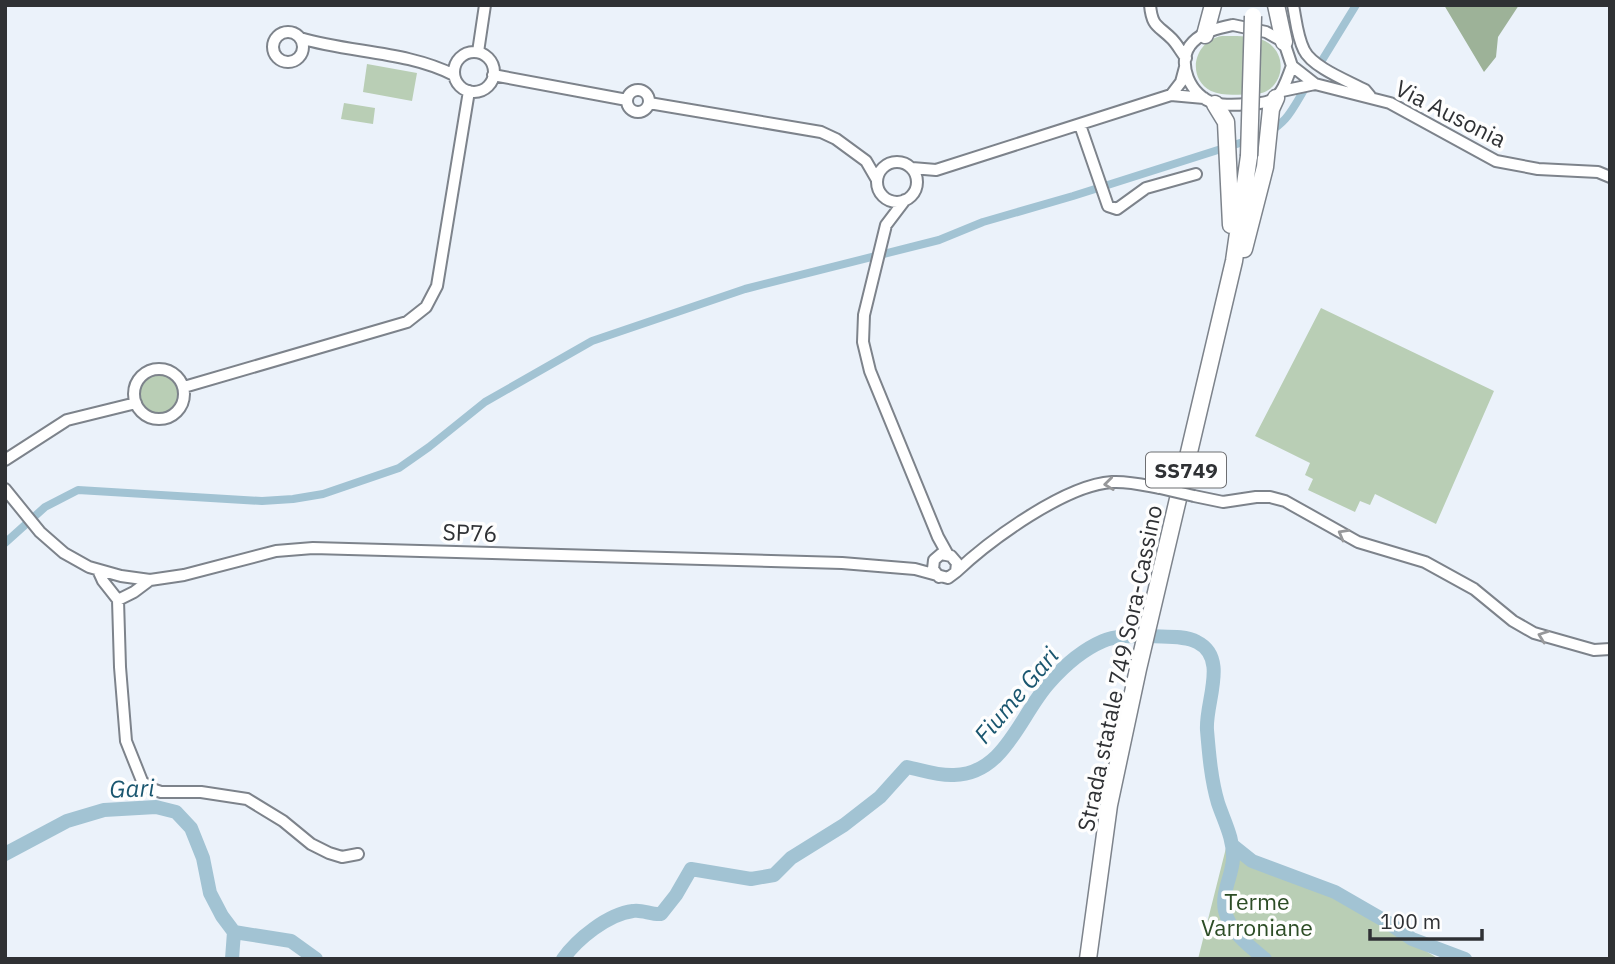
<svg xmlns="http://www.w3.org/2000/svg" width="1615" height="964" font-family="'IBM Plex Sans',sans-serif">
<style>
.green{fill:#b9ceb5}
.forest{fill:#9db298}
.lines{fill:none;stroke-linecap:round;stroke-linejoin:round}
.canal{stroke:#a2c3d3;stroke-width:8}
.river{stroke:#a2c3d3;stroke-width:14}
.minor-casing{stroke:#7d838b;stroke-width:14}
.highway-casing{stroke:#7d838b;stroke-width:19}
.minor{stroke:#fff;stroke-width:10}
.highway{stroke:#fff;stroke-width:16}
.minor-bridge-casing{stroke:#7d838b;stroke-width:14;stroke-linecap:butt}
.highway-bridge-casing{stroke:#7d838b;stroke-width:19;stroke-linecap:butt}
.minor-bridge{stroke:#fff;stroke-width:10}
.highway-bridge{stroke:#fff;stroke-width:16}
.oneway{stroke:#97989a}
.labels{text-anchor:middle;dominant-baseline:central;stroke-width:7;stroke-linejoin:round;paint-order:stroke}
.shield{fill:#fefefe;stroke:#6d6e71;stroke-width:2}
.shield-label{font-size:21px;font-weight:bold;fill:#2f3134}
.street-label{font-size:23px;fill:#2f3134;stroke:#fefefe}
.park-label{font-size:23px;fill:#2d4d26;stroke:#fefefe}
.water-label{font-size:24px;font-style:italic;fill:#1a566f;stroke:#fefefe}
</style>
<rect width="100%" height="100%" fill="#ebf2fa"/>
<path class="green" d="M1222 36C1235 36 1254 35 1265 41 1291 54 1283 94 1254 94 1241 94 1224 97 1211 91 1185 77 1195 40 1222 36Z
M367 64 417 73 412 101 363 92Z
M344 103 375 108 373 124 341 119Z
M1321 308 1494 391 1436 524 1375 494 1370 505 1360 501 1355 512 1308 490 1313 479 1305 475 1310 463 1255 436Z
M138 394a21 21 0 1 1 42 0a21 21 0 1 1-42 0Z
M1227 844 1274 874 1333 895 1439 959H1198Z"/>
<path class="forest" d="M1444 5H1519L1498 37 1496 57 1484 72Z"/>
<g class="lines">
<path class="canal" d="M1321 62 1356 5
M5 543 45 507 78 490 262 501 293 499 323 494 399 468 429 447 485 402 592 341 745 289 939 240 983 222 1073 196 1262 136C1286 124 1291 112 1304 90"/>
<path class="river" d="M1232 845 1252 861 1335 892 1387 922 1412 939 1465 959
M5 854 67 821 104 810 156 807 176 812 191 828 203 858 210 893 222 916 234 932
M234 932 291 941 316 959
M232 959 234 932
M563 959C577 939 608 914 633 911 641 909 652 915 661 914L676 895 691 869 751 879 774 875 791 858 844 825 880 797 907 767C922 770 938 776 954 775 1005 774 1020 715 1049 683 1063 667 1082 650 1103 641 1117 635 1135 636 1150 636 1164 637 1184 635 1197 642 1229 658 1205 702 1207 730 1209 754 1211 779 1218 803 1224 821 1234 839 1233 859 1232 877 1221 892 1225 911 1230 932 1249 946 1265 959"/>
<defs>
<path id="minor" d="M1150 5C1152 27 1158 25 1172 39 1177 44 1181 52 1186 58
M1293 5C1296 20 1297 36 1304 50 1312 67 1348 81 1365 90L1370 96
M1233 25 1266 32 1284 42 1292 66C1288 75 1285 88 1278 95 1270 104 1259 103 1248 104 1237 105 1225 106 1215 103 1191 98 1174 61 1193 42 1204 31 1219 28 1233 25Z
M273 47a15 15 0 1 1 30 0a15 15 0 1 1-30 0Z
M300 38C350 53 407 51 454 75
M478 52 485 5
M454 72a20 20 0 1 1 40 0a20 20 0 1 1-40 0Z
M1292 66 1315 84 1390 103 1496 161 1538 169 1598 172 1610 177
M493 75 627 100
M627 101a11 11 0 1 1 22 0a11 11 0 1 1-22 0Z
M1282 91 1315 84
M1171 95 1181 82 1185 67
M649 103 821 132 836 139 866 161 877 180
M1080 125 1108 206 1117 209 1146 188 1196 174
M877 182a20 20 0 1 1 40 0a20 20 0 1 1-40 0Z
M912 168 936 170 1171 95 1204 98
M905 200 886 225 864 315 863 342 870 371 938 537 948 555
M134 394a25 25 0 1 1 50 0a25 25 0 1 1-50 0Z
M184 387 407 322 426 307 437 286 469 91
M5 460 67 420 136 403
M5 489 40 532 64 553 89 567 121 576 150 580 184 575 276 551 313 548 842 563 915 569 948 578 956 572 957 563 951 556 941 554 934 560 933 569 939 577
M1194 496 1223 502 1256 497H1270L1285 501 1358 542 1425 562 1474 589 1513 621 1534 633 1594 650 1610 649
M98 570 103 581 118 600 134 592 150 580
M956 572C990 540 1065 485 1112 482 1129 481 1144 485 1160 488
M118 600 120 667 126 741 142 781 149 788 161 792H201L247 799 283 821 311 844 329 853 342 857 358 854"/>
<path id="highway" d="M1276 5 1284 42
M1205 35 1213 5
M1215 104 1226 122 1231 225
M1244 249 1265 167 1271 109 1276 98
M1088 959 1109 805 1138 669 1234 261 1249 156"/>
</defs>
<use href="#minor" class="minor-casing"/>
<use href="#highway" class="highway-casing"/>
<use href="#minor" class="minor"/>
<use href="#highway" class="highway"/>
<defs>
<path id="minor-bridge" d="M1160 488 1194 496"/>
<path id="highway-bridge" d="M1249 156 1253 16"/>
</defs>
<use href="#minor-bridge" class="minor-bridge-casing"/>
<use href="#highway-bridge" class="highway-bridge-casing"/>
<use href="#minor-bridge" class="minor-bridge"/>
<use href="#highway-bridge" class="highway-bridge"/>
</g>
<defs><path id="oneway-chevron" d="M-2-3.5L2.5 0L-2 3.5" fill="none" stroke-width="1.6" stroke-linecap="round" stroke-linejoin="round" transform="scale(1.75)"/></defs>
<g class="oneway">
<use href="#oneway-chevron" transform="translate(1109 484) rotate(173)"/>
<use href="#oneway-chevron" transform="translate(1343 534) rotate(-151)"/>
<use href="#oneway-chevron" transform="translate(1543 636) rotate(-160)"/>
</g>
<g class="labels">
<rect class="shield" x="1146" y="452.5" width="80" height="35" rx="5"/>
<g class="shield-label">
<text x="1186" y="470">SS749</text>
</g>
<g class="street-label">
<text transform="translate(1451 113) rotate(27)">Via Ausonia</text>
<text transform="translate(470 532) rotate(2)">SP76</text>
<text transform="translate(1119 668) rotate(-78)">Strada statale 749 Sora-Cassino</text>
</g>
<g class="park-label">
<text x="1257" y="901">Terme<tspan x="1257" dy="26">Varroniane</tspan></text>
</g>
<g class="water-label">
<text transform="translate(1016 695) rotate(-50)">Fiume Gari</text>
<text transform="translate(132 788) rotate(-2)">Gari</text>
</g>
</g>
<rect width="1615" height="964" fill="none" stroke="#2f3134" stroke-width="14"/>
<path d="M1370 929v10h112v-10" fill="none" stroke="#2f3134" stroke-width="3.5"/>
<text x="1380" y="929" font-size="21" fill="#2f3134" stroke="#fefefe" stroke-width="5" paint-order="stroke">100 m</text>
</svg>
